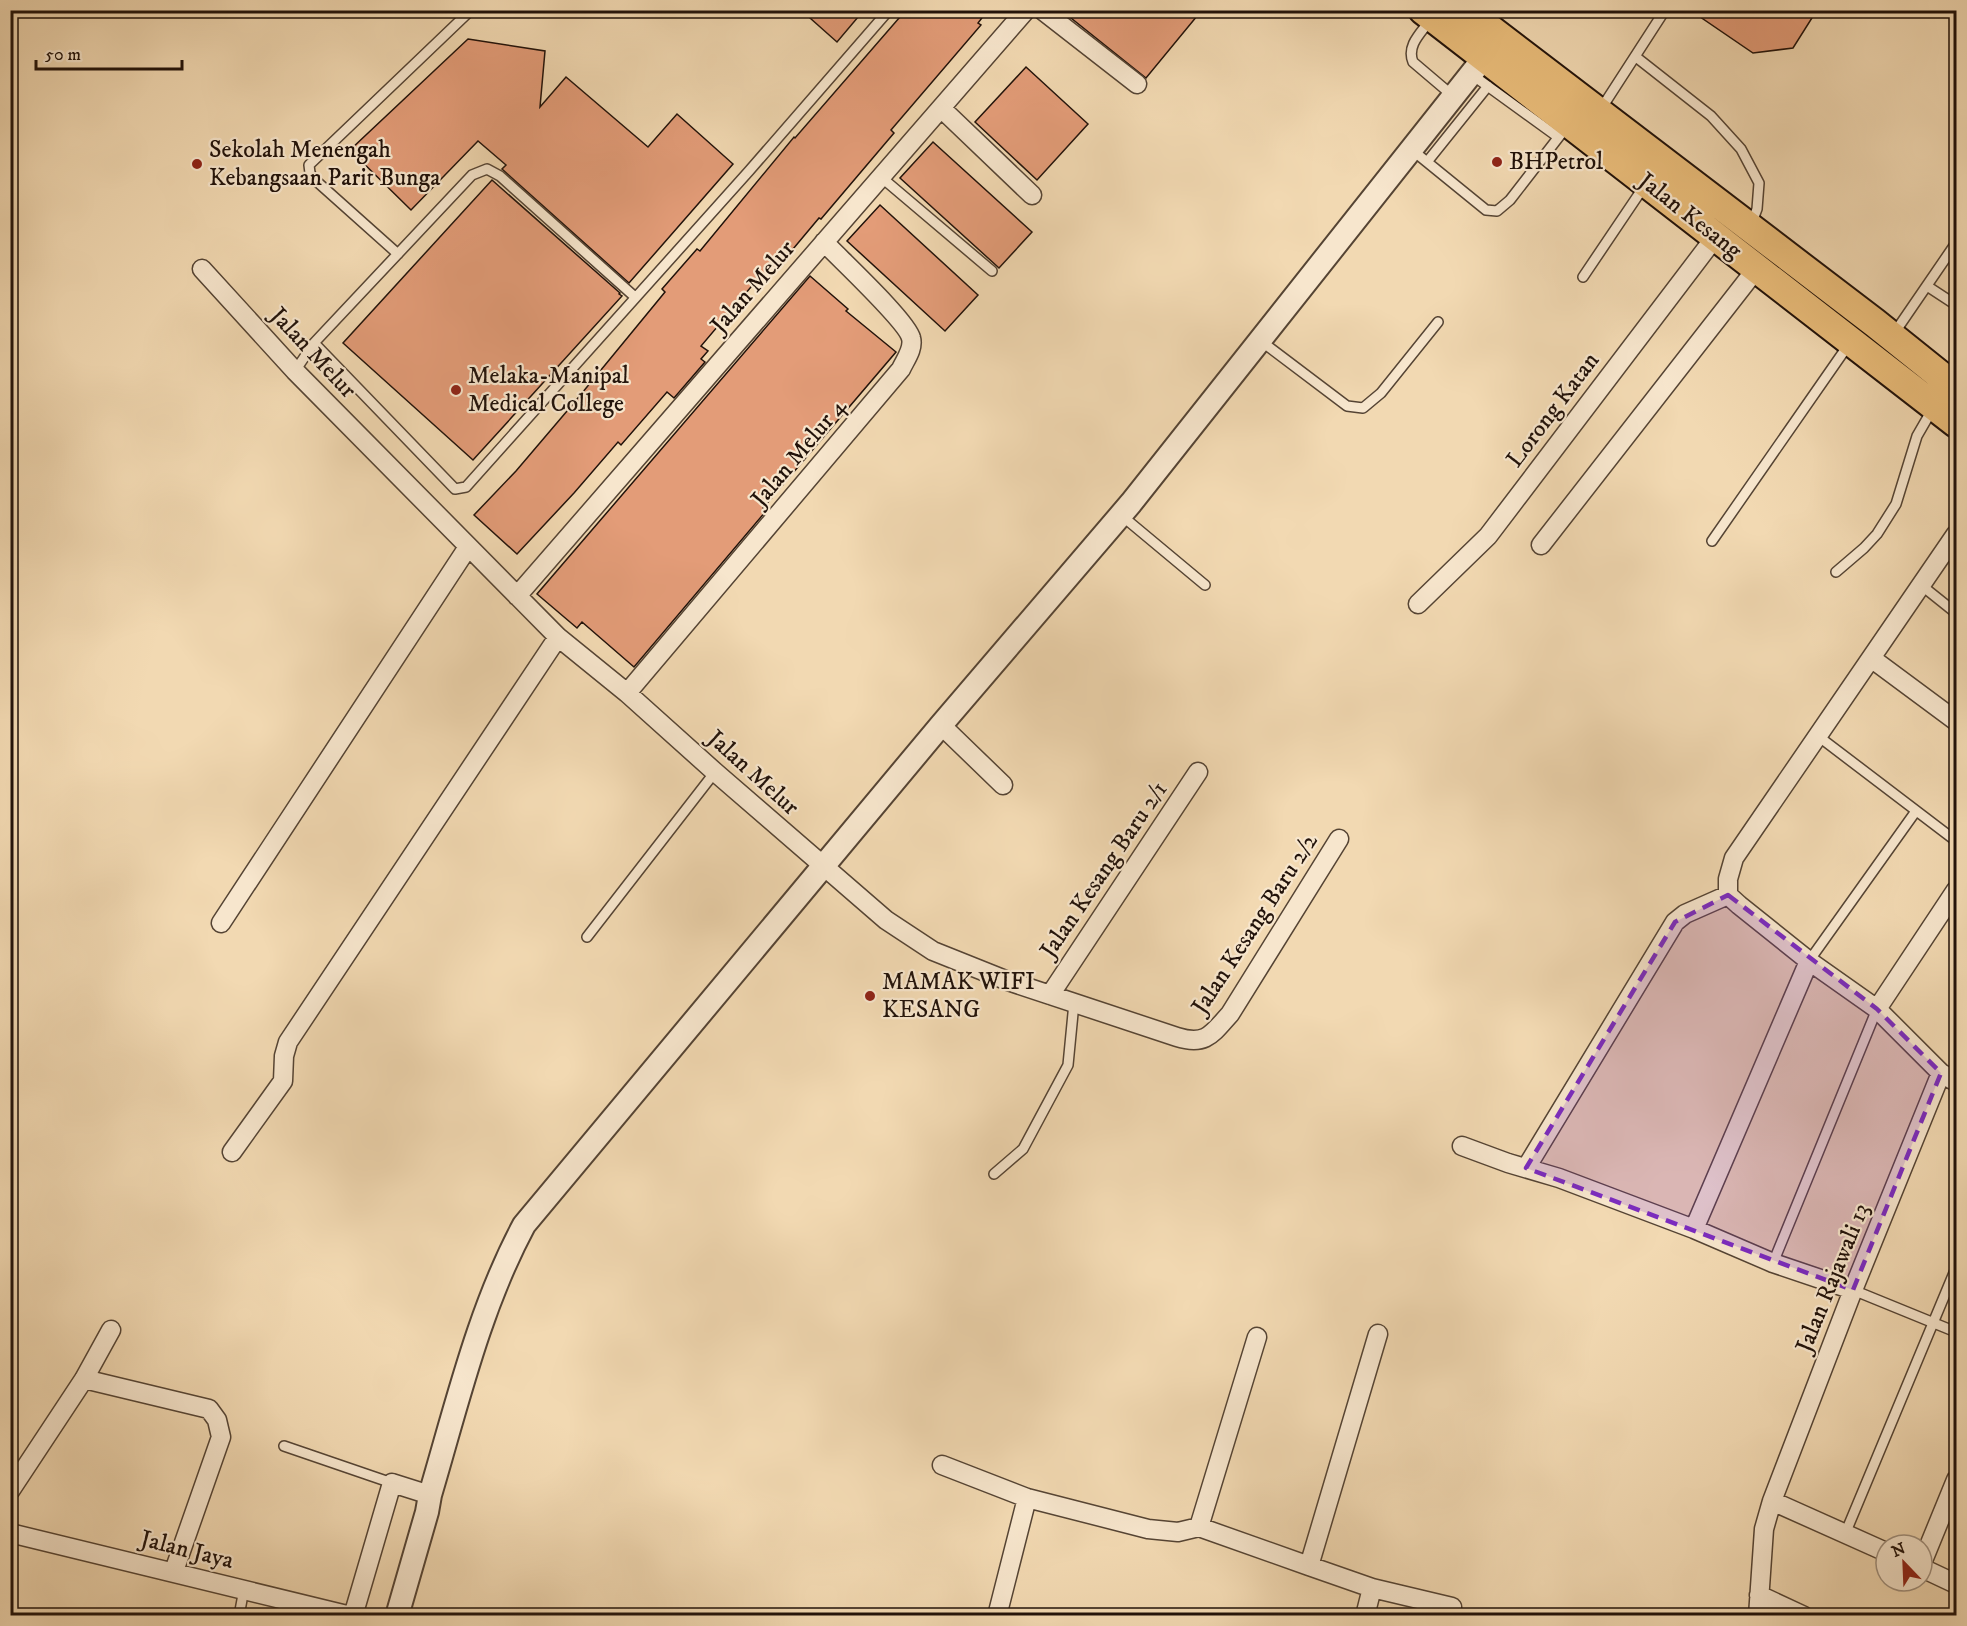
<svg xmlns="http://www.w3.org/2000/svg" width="1967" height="1626" font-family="'IM FELL DW Pica',serif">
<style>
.building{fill:#e39c78;stroke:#21120a;stroke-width:1.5}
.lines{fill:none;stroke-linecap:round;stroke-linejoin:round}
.service-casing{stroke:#554434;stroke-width:12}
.minor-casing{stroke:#554434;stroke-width:21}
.tertiary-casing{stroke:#554434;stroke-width:26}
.primary-casing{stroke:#21120a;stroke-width:32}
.service{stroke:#f7e6cd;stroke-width:9}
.minor{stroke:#f7e6cd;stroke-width:18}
.tertiary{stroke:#f7e6cd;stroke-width:22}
.primary{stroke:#e9bc79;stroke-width:28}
.marked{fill:#7b2cbf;fill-opacity:0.2;stroke:#7b2cbf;stroke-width:4.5;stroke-dasharray:12 8;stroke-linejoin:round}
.poi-dot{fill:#8f2418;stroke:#f7e6cd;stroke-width:2}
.labels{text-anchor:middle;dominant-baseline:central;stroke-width:4.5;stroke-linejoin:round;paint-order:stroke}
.poi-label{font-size:24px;fill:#21120a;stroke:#f7e6cd;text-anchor:start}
.street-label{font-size:24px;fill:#21120a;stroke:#f7e6cd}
</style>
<rect width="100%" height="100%" fill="#f2d9b2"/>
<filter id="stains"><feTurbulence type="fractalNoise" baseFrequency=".00333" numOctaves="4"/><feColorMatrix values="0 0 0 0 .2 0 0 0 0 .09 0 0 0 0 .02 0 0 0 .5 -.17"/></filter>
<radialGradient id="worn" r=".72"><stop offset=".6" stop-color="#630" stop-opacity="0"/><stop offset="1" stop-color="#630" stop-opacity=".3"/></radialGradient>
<path class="building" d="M801 10H864L837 42Z
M906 10H988L978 23 981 25 891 130 894 133 821 219 819 218 762 286 756 281 701 346 708 351 701 359 705 362 674 398 667 392 621 445 618 442 574 493 517 554 474 515 516 471 573 404 665 292 662 289 697 249 700 251 794 137 795 138Z
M1061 10H1202L1146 78Z
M1690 10H1817L1793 48 1753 53Z
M468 39 545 51 540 107 566 77 648 147 677 114 733 164 629 283 502 169 506 165 478 141 411 210 350 150Z
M1026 67 1088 124 1037 180 975 122Z
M933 142 1032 232 999 268 900 178Z
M492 180 620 293 619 294 622 296 473 460 343 343Z
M880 205 978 295 945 331 847 241Z
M810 276 848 309 846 311 896 352 763 508 766 511 634 667 582 622 577 628 537 594Z"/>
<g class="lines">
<defs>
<path id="service" d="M1431 19C1422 32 1406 45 1413 62L1453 96
M1636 57 1711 116 1741 149 1759 183 1757 209 1751 225
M1471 74 1558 137
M1601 109 1665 10
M1411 149 1486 210 1497 211 1510 200 1568 125
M1427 162 1488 86
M881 177 992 271
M398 254 314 179 310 173 309 165 471 10
M1583 277 1645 185
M1927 286 1956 305
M1893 335 1956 243
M1261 341 1347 406 1363 408 1381 393 1438 322
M314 343 455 489 466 487 749 171 889 10
M295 371 314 343 472 175 487 169 500 176 635 297
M1121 515 1205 585
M1712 541 1849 344
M1836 572 1864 548 1877 534 1896 504 1917 436 1932 410
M1921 585 1956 613
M1818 736 1956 841
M587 937 715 772
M1809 961 1916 811
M994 1174 1023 1149 1068 1065 1074 1003
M1773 1263 1877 1009
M1853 1290 1956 1332
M284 1446 392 1483
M1845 1534 1956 1268
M239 1616 244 1589"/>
<path id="minor" d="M1042 10 1137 84
M941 108 1032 195
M202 269 295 371 558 637 627 693 715 772 886 920 933 951 1008 981 1177 1037C1206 1046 1212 1034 1230 1014L1339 839
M1956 534 1734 858 1728 879V895L1739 905 1809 961 1877 1009 1941 1073 1956 1082
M1541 545 1757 268
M517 596 1026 10
M1418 604 1488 536 1716 236
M1871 658 1956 721
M627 693 901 369C905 360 914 349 911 338 907 321 840 259 824 242
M941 725 1003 785
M221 923 468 547
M1050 995 1198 772
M1877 1009 1956 890
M1462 1146 1508 1163 1559 1178 1694 1229 1773 1263 1853 1290
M232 1152 283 1081 284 1056 288 1042 558 637
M1526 1168 1675 922 1685 914 1728 895
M1694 1229 1809 961
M1378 1334 1309 1566 1372 1588 1452 1607
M84 1379 209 1409 217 1420 221 1437 174 1571
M942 1465 1027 1498 1148 1529 1178 1532 1199 1527 1257 1337
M10 1491 84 1379 111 1330
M1772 1501 1886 1552
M1199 1527 1309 1566
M10 1533 351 1616
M1922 1563 1956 1480
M1922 1568 1956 1584
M1759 1595 1804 1616
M353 1616 392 1483 430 1495
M997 1616 1027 1498
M1365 1616 1372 1588
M1758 1616 1764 1529 1772 1501 1853 1290 1941 1073"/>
<path id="tertiary" d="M397 1616 427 1512 430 1495C457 1404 479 1309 524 1225L941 725 1131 503 1494 45"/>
<path id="primary" d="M1423 10 1956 423
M1465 10 1875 323 1956 388"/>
</defs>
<use href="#service" class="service-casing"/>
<use href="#minor" class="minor-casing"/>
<use href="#tertiary" class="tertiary-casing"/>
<use href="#primary" class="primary-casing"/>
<use href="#service" class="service"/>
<use href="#minor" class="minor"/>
<use href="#tertiary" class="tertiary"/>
<use href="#primary" class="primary"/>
</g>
<path class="marked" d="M1728 895 1877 1009 1941 1073 1853 1290 1526 1168 1675 922Z"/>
<g class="poi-dot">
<circle cx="1497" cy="162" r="6"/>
<circle cx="197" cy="164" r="6"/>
<circle cx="456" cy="390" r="6"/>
<circle cx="870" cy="996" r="6"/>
</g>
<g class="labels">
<g class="poi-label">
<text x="209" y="150">Sekolah Menengah<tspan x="209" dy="28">Kebangsaan Parit Bunga</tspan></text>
<text x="1509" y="162">BHPetrol</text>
<text x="468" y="376">Melaka-Manipal<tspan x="468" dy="28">Medical College</tspan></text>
<text x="882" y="982">MAMAK WIFI<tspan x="882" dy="28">KESANG</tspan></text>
</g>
<g class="street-label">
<text transform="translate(1690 216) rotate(38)">Jalan Kesang</text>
<text transform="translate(753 287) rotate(-49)">Jalan Melur</text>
<text transform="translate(313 353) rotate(47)">Jalan Melur</text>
<text transform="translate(1553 410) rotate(-53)">Lorong Katan</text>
<text transform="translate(799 453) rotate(-50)">Jalan Melur 4</text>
<text transform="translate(753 773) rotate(42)">Jalan Melur</text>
<text transform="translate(1104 870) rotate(-56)">Jalan Kesang Baru 2/1</text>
<text transform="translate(1255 924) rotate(-57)">Jalan Kesang Baru 2/2</text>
<text transform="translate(1833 1278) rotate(-68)">Jalan Rajawali 13</text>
<text transform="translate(187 1550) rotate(14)">Jalan Jaya</text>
</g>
</g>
<rect width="1967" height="1626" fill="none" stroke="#f2d9b2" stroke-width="36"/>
<rect x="12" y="12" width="1943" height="1602" fill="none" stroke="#21120a" stroke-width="3"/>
<rect x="18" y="18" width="1931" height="1590" fill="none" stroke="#21120a" stroke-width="1.5"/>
<g transform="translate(1904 1563) rotate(337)"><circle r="28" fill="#f7e6cd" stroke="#a1917f" stroke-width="1.5"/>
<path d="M0-4.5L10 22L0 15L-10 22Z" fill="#8f2418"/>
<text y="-9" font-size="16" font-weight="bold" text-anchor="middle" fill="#21120a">N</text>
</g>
<path d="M36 60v9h146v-9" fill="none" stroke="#21120a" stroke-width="3"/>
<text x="45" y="60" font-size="18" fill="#21120a" stroke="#f7e6cd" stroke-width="4.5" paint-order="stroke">50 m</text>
<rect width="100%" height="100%" filter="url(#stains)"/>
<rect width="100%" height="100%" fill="url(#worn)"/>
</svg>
